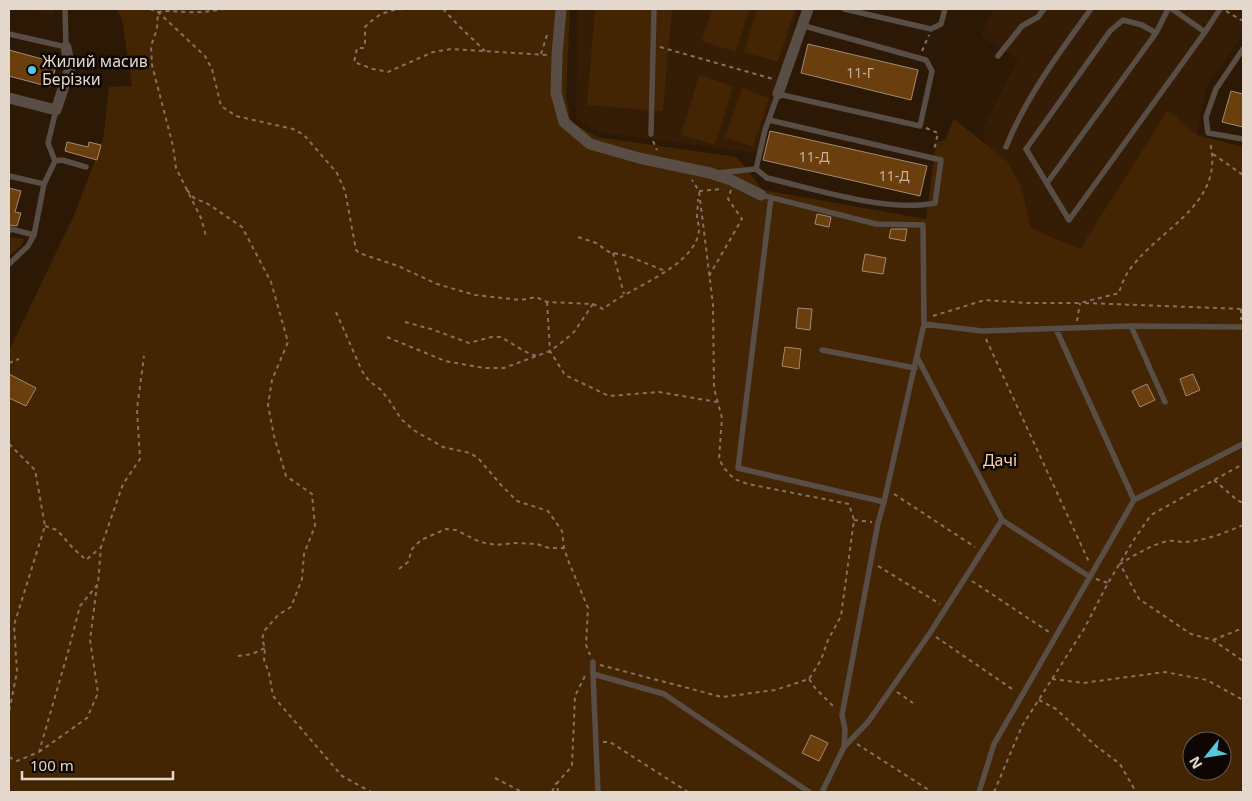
<svg xmlns="http://www.w3.org/2000/svg" width="1252" height="801" font-family="'Noto Sans',sans-serif">
<style>
.built{fill:#351c04}
.green{fill:#432504;fill-rule:evenodd}
.building{fill:#6b3f0d;stroke:#a38a75}
.lines{fill:none;stroke-linecap:round;stroke-linejoin:round}
.path{stroke:#837363;stroke-width:2;stroke-dasharray:4 4;stroke-linecap:butt}
.lane{stroke:#584e45;stroke-width:5.5}
.street{stroke:#584e45;stroke-width:11}
.poi-dot{fill:#56c9e0;stroke:#0d0602;stroke-width:2}
.labels{text-anchor:middle;dominant-baseline:central;stroke-width:5;stroke-linejoin:round;paint-order:stroke}
.number-label{font-size:14px;fill:#c6b19c}
.poi-label{font-size:16px;fill:#e4d7cb;stroke:#0d0602;text-anchor:start}
.park-label{font-size:16px;fill:#f2d0b3;stroke:#0d0602}
</style>
<rect width="100%" height="100%" fill="#2b1805"/>
<path class="built" d="M25 9H54V16Z
M577 9H798L763 154 599 132 576 119Z
M994 9H1243V35L1207 85 1197 135 1080 249 1031 228 1021 185 1007 161 984 143V125L1018 59 980 36Z"/>
<path class="green" d="M116 9H570L566 97 571 122 597 137 737 157 763 190 926 219 936 142 945 140 954 119 1007 161 1021 185 1031 228 1080 249 1168 110 1197 135 1243 147V792H9V351L74 215 103 140 109 87 132 86 122 19ZM1192 741H1222V771H1192Z
M595 9H672L663 111 587 105Z
M712 9H749L736 52 702 41Z
M757 9H795L778 62 744 52Z
M699 75 733 86 715 145 681 135Z
M742 88 769 98 753 147 725 137Z
M9 237 24 239 20 247 9 256Z"/>
<path class="building" d="M808 44 918 70 911 100 801 73Z
M9 50 57 63 50 87 9 76Z
M1231 91 1243 94V127L1222 122Z
M770 131 927 166 920 196 763 160Z
M67 142 88 147 89 142 101 145 97 160 65 151Z
M9 188 21 191 15 212 21 213 17 226 9 225Z
M817 214 831 217 829 227 815 224Z
M891 229H907L905 241 889 238Z
M865 254 886 258 883 274 862 271Z
M798 308 812 309 810 330 796 328Z
M785 347 801 349 799 369 782 366Z
M9 374 36 388 26 406 9 398Z
M1193 374 1200 390 1186 396 1180 379Z
M1147 384 1155 400 1140 407 1132 391Z
M811 735 828 743 819 761 802 753Z"/>
<g class="lines">
<path class="path" d="M150 9 158 12 205 56 212 69 221 106 236 116 293 129 304 135 337 173 345 191 356 250 359 253 398 266 437 284 475 295 521 300 536 297 547 302 593 304 603 309C628 288 696 267 699 230 699 226 698 222 697 218 697 212 698 205 698 199
M403 9C385 11 378 14 365 27V45L363 48H357L354 62 373 69 388 72 433 52 451 49 547 55
M443 9 460 27 485 51
M1226 11 1243 21
M660 47 773 79
M922 51 929 35
M541 54 547 35
M926 128 938 133 934 150
M653 141 657 150
M1213 154 1243 175
M187 190 194 198 208 204 242 227 271 282 288 342 272 380 268 405 274 436 286 476 312 494 315 526 304 554 302 579 291 607 278 615 265 630 262 639 265 648 264 660 269 673 273 696 342 776 371 792
M187 190 176 168 173 146 152 65 151 46 157 29 158 12C169 10 176 12 187 12 200 13 212 11 224 9
M699 191 723 189
M189 194 201 218 206 236
M578 237 596 243 609 252 628 256 665 271
M613 253 624 294
M709 276 742 219 728 199 731 190
M547 302 550 351 565 375 609 396 659 392 717 402
M1085 303 1243 309
M1241 309V320
M336 312 362 371 369 381 380 389 389 400 401 419 415 431 443 447 470 453 478 458 501 485 517 501 548 511 562 531 564 548 568 560 588 608 586 645 590 655
M933 316 985 300 1027 303H1080L1119 293C1121 286 1124 278 1128 272 1131 267 1136 262 1140 257 1172 223 1224 198 1210 142
M1077 321 1080 303
M405 322 431 329 469 343 492 337H501L524 351 536 356
M387 337 445 361 484 368H504L550 351 561 343 574 332 593 304
M986 339 1089 562
M9 363 19 359
M9 444 35 470 45 526 14 625 17 672 9 712
M1214 480 1237 500 1243 503
M894 494 975 547
M854 520 872 522
M1243 525C1225 533 1204 541 1184 542 1179 542 1174 540 1168 541 1150 545 1135 555 1120 564L1139 599 1191 634 1213 640 1243 661
M45 526 57 530 72 547 86 560 100 548
M878 566 940 604
M399 569 408 562 412 549 421 540 446 529 456 530 480 542 496 545 514 543 537 544 549 548H564
M1096 579 1108 583
M972 581 1049 632
M936 637 1015 691
M1213 640 1243 628
M238 656 252 654 265 648
M600 665 722 697 775 690 809 679 821 660 828 640 841 616 854 520 849 504 748 484 734 479 724 468 719 459 722 418 714 388 713 305 699 191 692 180
M809 679 816 689 835 708
M1052 679 1083 683 1165 672 1207 680 1243 700V703
M897 692 913 703
M1039 700 1056 709 1096 746 1120 764 1136 792
M603 742H610L688 792
M857 744 932 792
M39 752 87 718 98 693 90 640 97 585
M9 757 17 761 39 752 68 652 80 606 98 584 101 547 123 484 140 459 137 409 144 356
M495 778 522 792
M552 792 556 783
M558 792 557 783 572 766 575 696 586 674
M994 792 1022 726 1084 629 1108 583 1135 538 1151 515 1243 464"/>
<path class="lane" d="M844 9 931 29 941 24 945 9
M1172 9 1205 32
M1156 33 1142 25 1123 20 1110 31 1026 149 1069 220 1205 32 1220 9
M9 34 66 47 65 9
M1243 49 1216 89 1206 117 1208 133 1243 139
M998 56 1022 26 1038 17 1044 9
M651 134 654 9
M1006 147C1026 97 1059 53 1091 9
M55 161 62 160 86 167
M756 169 767 178C815 189 887 213 935 203L941 160 769 120
M717 173 756 169 765 130 778 94 920 126 932 71 926 60 801 25
M9 176 44 184 34 235 28 246 9 264
M1047 183 1156 33 1168 9
M44 184 55 161 48 143 56 110
M761 195 876 224 923 225 924 324 884 502 878 523 842 715 845 729 844 747 822 792
M771 197 738 468 884 502
M9 231 11 229 34 235
M924 324 982 331 1131 326 1243 327
M1131 326 1165 402
M1056 329 1134 500
M822 350 915 368
M917 357 1002 520 1090 577
M593 662V674
M844 747 868 722 930 633 1002 520
M598 792 593 674 664 694 809 792
M979 792 994 744 1134 500 1243 444"/>
<path class="street" d="M561 9 557 55 556 93 564 122 590 144 639 158 710 173 731 180 761 195
M778 94 808 9
M9 98 56 110 70 68 66 47"/>
</g>
<circle class="poi-dot" cx="32" cy="70" r="5"/>
<g class="labels">
<g class="number-label">
<text x="860" y="72">11-Г</text>
<text x="814" y="156">11-Д</text>
<text x="894" y="175">11-Д</text>
</g>
<g class="poi-label">
<text x="42" y="61">Жилий масив<tspan x="42" dy="18">Берізки</tspan></text>
</g>
<g class="park-label">
<text x="1000" y="460">Дачі</text>
</g>
</g>
<rect width="1252" height="801" fill="none" stroke="#e4d7cb" stroke-width="20"/>
<g transform="translate(1207 756) rotate(240)"><circle r="24" fill="#0d0602" stroke="#635a52"/>
<path d="M0-4L9 19L0 12L-9 19Z" fill="#56c9e0"/>
<text y="-8" font-size="14" font-weight="bold" text-anchor="middle" fill="#e4d7cb">N</text>
</g>
<path d="M22 771v8h151v-8" fill="none" stroke="#e4d7cb" stroke-width="2.5"/>
<text x="30" y="771" font-size="15" fill="#e4d7cb" stroke="#0d0602" stroke-width="4" paint-order="stroke">100 m</text>
</svg>
